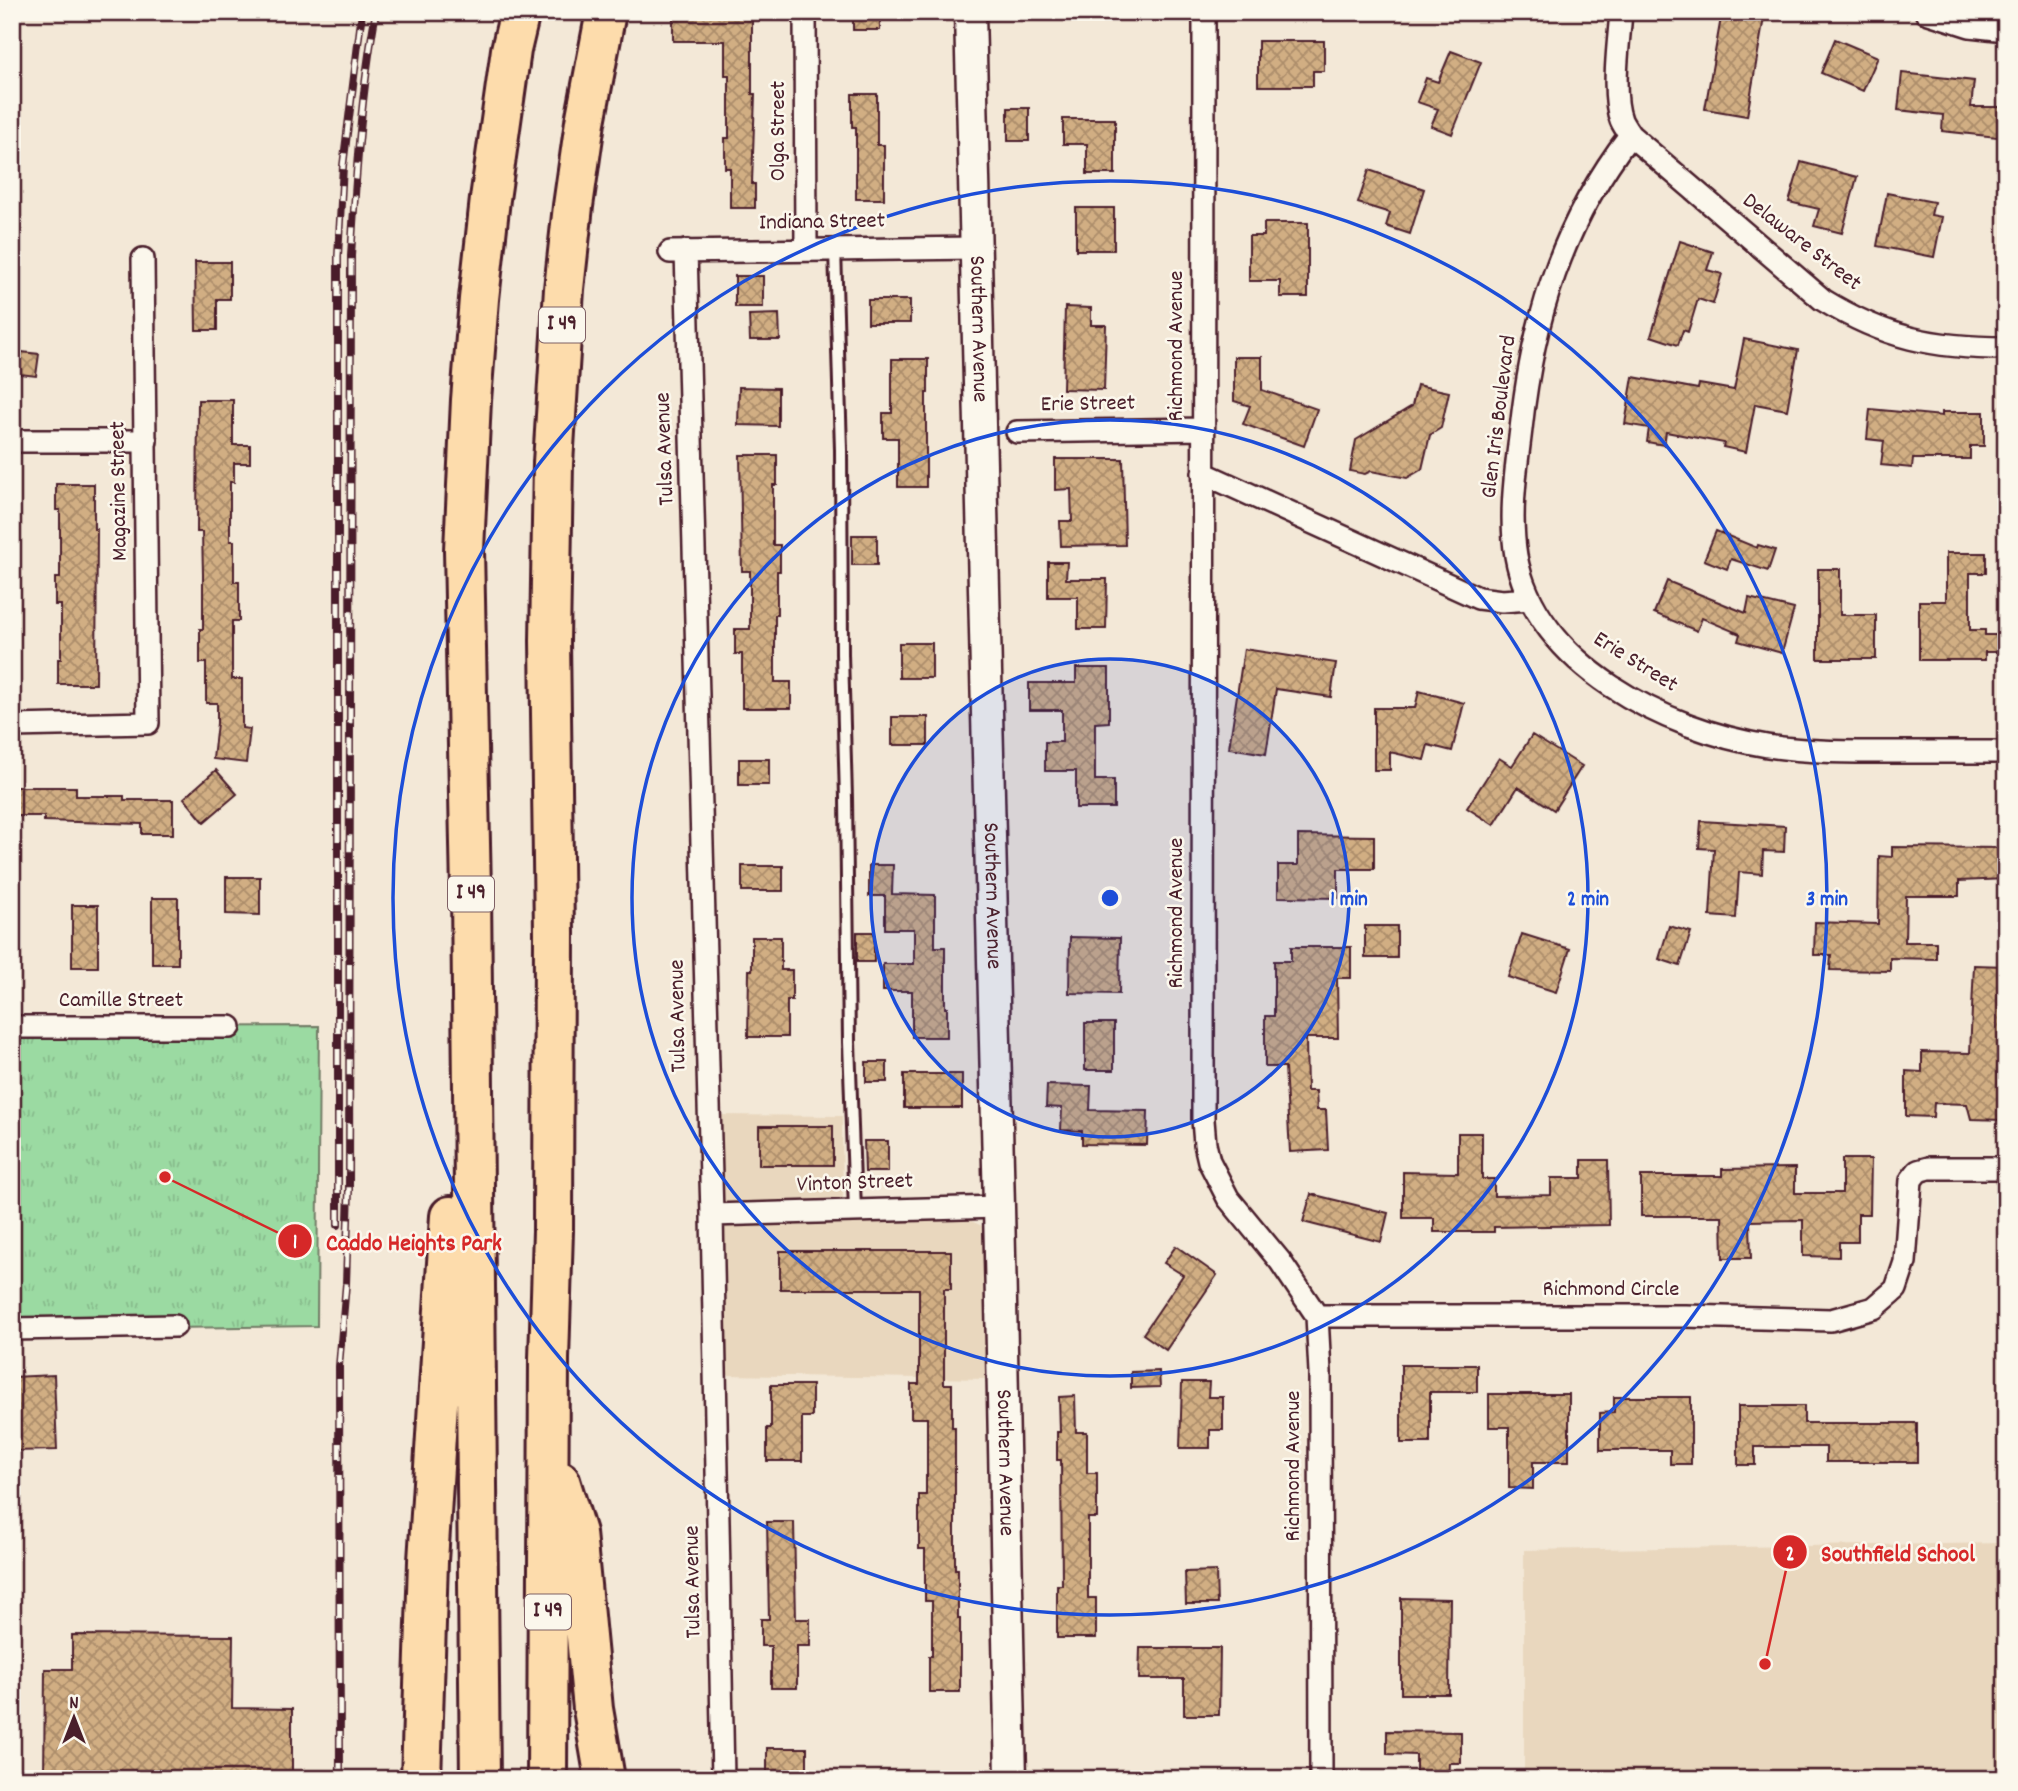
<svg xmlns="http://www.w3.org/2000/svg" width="2018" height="1791" font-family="Dekko,sans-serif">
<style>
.built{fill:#e9d7be}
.park{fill:url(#park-tufts);stroke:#727c66;stroke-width:2}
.building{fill:url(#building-cross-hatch);stroke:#4a1f2b;stroke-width:2}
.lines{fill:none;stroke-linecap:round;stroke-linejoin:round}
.lane-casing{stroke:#4a1f2b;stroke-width:16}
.street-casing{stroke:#4a1f2b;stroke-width:26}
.secondary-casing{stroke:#4a1f2b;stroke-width:35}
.highway-casing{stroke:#4a1f2b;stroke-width:44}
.lane{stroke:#fbf7ec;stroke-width:10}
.street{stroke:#fbf7ec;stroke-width:21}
.secondary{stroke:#fbf7ec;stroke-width:30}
.highway{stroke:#fddcac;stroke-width:38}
.rail-casing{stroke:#4a1f2b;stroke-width:8}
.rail{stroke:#fbf7ec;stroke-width:5;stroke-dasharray:16;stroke-linecap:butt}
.ring{fill:none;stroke:#1d4ed8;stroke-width:3.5}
.labels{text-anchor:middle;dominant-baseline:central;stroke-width:5;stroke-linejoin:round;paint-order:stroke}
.shield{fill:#fbf7ec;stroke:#7f6065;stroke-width:2}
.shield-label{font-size:21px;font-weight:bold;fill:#4a1f2b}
.street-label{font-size:23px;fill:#4a1f2b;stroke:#fbf7ec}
.centre{fill:#1d4ed8;stroke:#fbf7ec;stroke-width:3.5}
.ring-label{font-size:21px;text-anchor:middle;font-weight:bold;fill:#1d4ed8;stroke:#fbf7ec;stroke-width:5;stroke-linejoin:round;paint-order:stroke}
.leader{fill:none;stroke:#d62828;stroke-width:2.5}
.callout-dot{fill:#d62828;stroke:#fbf7ec;stroke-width:2.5}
.mark-label{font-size:21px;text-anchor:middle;font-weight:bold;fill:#fff}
.callout-label{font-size:24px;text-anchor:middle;font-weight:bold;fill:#d62828;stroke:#fbf7ec;stroke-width:5;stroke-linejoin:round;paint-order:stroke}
</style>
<defs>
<pattern id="park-tufts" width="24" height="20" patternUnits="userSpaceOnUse" patternTransform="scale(1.75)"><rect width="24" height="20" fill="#9bdaa2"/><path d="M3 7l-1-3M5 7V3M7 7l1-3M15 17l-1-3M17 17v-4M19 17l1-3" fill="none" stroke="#87bb8c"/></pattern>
<pattern id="building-cross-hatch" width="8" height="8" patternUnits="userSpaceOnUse" patternTransform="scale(1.75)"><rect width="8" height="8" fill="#d1ae83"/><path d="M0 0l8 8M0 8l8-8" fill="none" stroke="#ac8d6b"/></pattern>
</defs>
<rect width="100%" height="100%" fill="#f3e8d7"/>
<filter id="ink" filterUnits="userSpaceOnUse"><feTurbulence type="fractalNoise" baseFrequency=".0143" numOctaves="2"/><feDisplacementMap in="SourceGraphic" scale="14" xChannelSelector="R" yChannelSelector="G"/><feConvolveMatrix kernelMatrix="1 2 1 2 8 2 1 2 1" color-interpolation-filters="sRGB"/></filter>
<g filter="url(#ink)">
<path class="built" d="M713 1115 842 1116 843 1218 967 1219 982 1226 985 1229 990 1379 725 1375Z
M2006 1543V1779H1524V1550Z"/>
<path class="park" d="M319 1026 317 1326 12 1330V1027Z"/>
<path class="building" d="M752 12V94H755L752 184H755V208H730V168H725V138H729V75H725V41H673V13Z
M853 12H880V30H853Z
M1722 12H1765L1747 116 1705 109Z
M1835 39 1878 57 1863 91 1821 73Z
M1258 41H1324V71H1313V86H1258Z
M1451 51 1481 62 1452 134 1431 126 1438 109 1417 102 1426 78 1438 82Z
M1902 73 1974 81 1971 107H2006V138L1942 131 1943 115 1898 110Z
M852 94H877V145H884V199H856V127H852Z
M1008 108H1029V141H1008Z
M1063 119H1115V174H1087V144H1063Z
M1801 162 1857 177 1842 233 1814 226 1819 209 1789 202Z
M1369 170 1424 189 1410 234 1386 226 1390 213 1358 203Z
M1887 193 1934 202 1931 215 1942 217 1934 257 1877 246Z
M1076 208H1114V250H1076Z
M1264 223H1308V297H1280V281H1249V236H1264Z
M1680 241 1713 252 1707 270 1722 274 1713 304 1698 299 1688 332 1683 330 1678 345 1651 336Z
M195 262H230V299H217V330H196Z
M735 276H763V307H735Z
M868 300H910V323H868Z
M1065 307 1091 308V325H1106L1104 390 1063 389Z
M779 314 780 340H750L749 315Z
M1744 339 1798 350 1787 410 1755 404 1746 452 1723 447 1724 443 1666 432 1664 445 1647 442 1649 428 1625 424 1633 377 1698 389 1699 384 1734 390Z
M12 351 39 354 36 376 12 373Z
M1234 357H1262V390L1317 409 1304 446 1243 424 1250 406 1234 401Z
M892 359H928V393H926V487H898V438H883V413H892Z
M1417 385 1449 392 1441 428 1430 435 1422 469 1407 478 1371 471 1365 474 1350 471 1356 440 1412 406Z
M739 387 778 388V426L738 425Z
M198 400H233V445H250V463H234V482H230V541H234V582H239V621H232V679H242V728L250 729 246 763 213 759 217 723V703H206V663H200V629H203V574L202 532H197Z
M1870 409 1942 416V412H1984V446H1970V459H1913L1912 468 1881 465 1884 441 1867 439Z
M740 455H777V485H773V545H780V571H777V615H775V682H791V708H742V654H735V629H750V571H742Z
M1055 459H1123L1125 545 1061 546 1060 521H1072L1071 489 1055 490Z
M56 484H94V529H97L96 684H58V659H61V605H55V578H60V510H56Z
M1716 531 1757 548 1758 545 1775 550 1768 571 1731 559 1727 569 1704 560Z
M852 535H877V565H852Z
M1946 553H1986V573H1970V630H1985V635H2006V652H1985V660H1919V601H1946Z
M1048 562H1067L1066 579H1107L1106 629H1078V597H1048Z
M1818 569H1840V615H1876V659H1818Z
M1667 581 1746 613 1749 598 1794 609 1782 653 1738 641 1740 634 1702 618 1697 631 1654 613Z
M899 643H932V678H899Z
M1244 649 1336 663 1331 697 1276 689 1266 754 1229 748Z
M1076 668H1109V722L1095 723V780H1114V808H1076V771H1045V742H1062V710H1029V683H1076Z
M1419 691 1464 703 1452 751 1428 745 1424 760 1390 752V770H1374V708H1415Z
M892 717H928V745H892Z
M1532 735 1582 766 1554 810 1518 787 1494 825 1467 808 1499 758 1512 766Z
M739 759H769V785H739Z
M216 770 237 794 204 822 184 798Z
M12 787H76V796H124V800H173V834H142V824L44 821V816H12Z
M1701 821 1785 826 1784 852 1763 851 1762 874 1739 872 1736 918 1710 916 1714 849 1699 848Z
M1298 835 1374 836V869H1338V898L1278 897V865H1298Z
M1892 847 2006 848V879L1959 881V896H1906L1905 942H1936V959L1890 958V971L1830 970 1831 955H1814L1815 922 1878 924 1879 856 1892 857Z
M869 865H893L892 894 935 895V947H945V1008H947V1037H912V991H883V964H914V929H885V896H869Z
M742 866H783V891H742Z
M226 877H260V915L226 914Z
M152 898H178V964H152Z
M72 905H98V967H72Z
M1365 926H1397V958H1365Z
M1669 926 1691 932 1680 966 1659 959Z
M857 932H874V962H857Z
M1522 934 1570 949 1556 992 1508 977Z
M752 937H781V970H792V1000H787V1037H748L749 970H752Z
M1070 937 1120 938 1119 994 1069 993Z
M1291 947H1351V978H1337L1338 1038H1306L1307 1091H1316L1317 1110H1326L1328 1150 1290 1152 1285 1067H1265V1016H1274V961H1291Z
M1974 965 2006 966V1021L1998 1067H2006L2003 1120 1971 1119 1967 1104 1934 1103 1933 1117 1906 1116V1071L1922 1072V1052L1970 1053Z
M1085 1023H1114V1070H1085Z
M866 1062H887V1082H866Z
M904 1074H962V1108H904Z
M1047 1085 1091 1086 1090 1110 1148 1111 1147 1145 1082 1144V1131L1061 1130 1062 1108 1046 1107Z
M759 1126H833V1165H759Z
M1458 1133H1482V1179H1494V1196L1551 1195V1178H1582V1160H1608L1609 1225 1494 1227V1232H1434V1218H1403V1172L1458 1173Z
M864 1141H888V1172H865Z
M1842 1159H1871L1870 1214H1858V1242H1839V1257L1803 1256V1220L1750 1221 1751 1258H1723L1722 1216H1641V1176H1722V1169L1795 1168V1193H1842Z
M1311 1194 1388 1213 1381 1242 1303 1222Z
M1176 1246 1217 1275 1166 1350 1143 1334 1183 1275 1164 1263Z
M780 1251H951V1289H944V1384H952V1427H955V1569H958V1618H960V1692H929V1656H932V1601H925V1549H919V1495H926V1476H927V1418H911V1384H919V1289H780Z
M1401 1365H1477V1392H1430V1443H1401Z
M1159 1371 1160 1387 1131 1388V1372Z
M54 1375 57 1450 12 1451V1377Z
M1182 1382H1209L1208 1397H1223V1430H1210V1448H1180Z
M771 1385H812V1417H802V1461H767V1428H771Z
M1489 1394H1569V1462H1533V1489L1509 1488V1427H1489Z
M1075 1396 1076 1432H1087V1473H1097V1518H1088V1598H1096V1638H1057V1585H1062L1061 1460H1057V1432H1060L1059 1397Z
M1614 1397H1691V1464H1670V1450H1600V1413L1614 1412Z
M1738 1406H1804V1423H1917V1462H1826V1447H1755V1465H1738Z
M767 1522H794L796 1619H810V1646H797V1688H771V1646H761V1619H769Z
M1216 1571 1217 1604H1186L1185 1572Z
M1401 1598 1450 1599 1449 1694H1401Z
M72 1635 233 1636 232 1708 292 1709V1778L44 1779 45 1669H72Z
M1140 1648H1220L1219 1715H1184V1679H1139Z
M1387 1731 1461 1732V1763H1449L1448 1779H1416V1755L1387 1754Z
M767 1748H807V1774H767Z"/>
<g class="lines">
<defs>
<path id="lane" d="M835 249 841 450 842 654 846 798 849 1042 855 1211"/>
<path id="street" d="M805 12 806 249
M1204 12 1203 1120 1205 1144 1209 1161 1228 1198 1280 1261 1317 1316 1320 1372 1321 1779
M1621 12C1619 41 1611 94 1621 120 1623 125 1627 130 1630 135L1823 300C1885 338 1934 348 2006 348
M1926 12 1970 26 2006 30
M1630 135C1562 224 1533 318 1521 429 1516 471 1509 514 1516 556 1536 666 1667 730 1767 746 1806 752 1845 752 1884 752 1924 752 1965 752 2006 752
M686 251 712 1215 723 1779
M670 252 976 248
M1017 432 1203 429
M12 441H146
M1203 473 1478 598 1502 601 1530 599
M12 726 148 723 143 259
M12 1027H230
M712 1215 999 1207
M1317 1316H1685L1831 1320 1874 1308 1896 1289 1905 1262 1911 1180 1918 1171 1929 1168H2006
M12 1329 175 1326"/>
<g id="secondary">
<path id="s1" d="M970 12 999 1207 1011 1779"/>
</g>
<path id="highway" d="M560 1481 576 1533 593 1709 605 1779
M421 1779 428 1561 450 1216
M480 1779 471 892 464 550 471 400 479 299 490 199 511 50 520 12
M547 1779 549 1359 553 1231 554 932 550 641 553 463 564 289 573 206 585 122 606 12"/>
</defs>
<use href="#lane" class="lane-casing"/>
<use href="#street" class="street-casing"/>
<use href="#secondary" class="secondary-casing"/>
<use href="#highway" class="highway-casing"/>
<use href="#lane" class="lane"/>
<use href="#street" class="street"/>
<use href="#secondary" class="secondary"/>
<use href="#highway" class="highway"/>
<defs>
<path id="rail" d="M338 1225V256L343 166 362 12
M340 1779 339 1366 346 1284 349 1189 351 256C356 175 361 93 376 12"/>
</defs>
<use href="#rail" class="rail-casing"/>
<use href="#rail" class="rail"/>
</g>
</g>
<circle cx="1110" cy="898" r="239" fill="#1d4ed8" fill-opacity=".12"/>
<g class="ring">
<circle cx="1110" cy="898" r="239"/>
<circle cx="1110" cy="898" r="478"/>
<circle cx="1110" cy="898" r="717"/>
</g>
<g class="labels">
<g class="shield">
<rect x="539" y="307.5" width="46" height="35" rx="5"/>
<rect x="448" y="876.5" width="46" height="35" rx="5"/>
<rect x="525" y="1594.5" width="46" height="35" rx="5"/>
</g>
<g class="shield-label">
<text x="562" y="325">I 49</text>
<text x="471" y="894">I 49</text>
<text x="548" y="1612">I 49</text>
</g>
<g class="street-label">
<text transform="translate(779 131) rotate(-90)">Olga Street</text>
<text transform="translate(822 223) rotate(-1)">Indiana Street</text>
<text transform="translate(1801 243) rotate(38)">Delaware Street</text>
<text stroke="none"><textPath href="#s1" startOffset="317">Southern Avenue</textPath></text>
<text transform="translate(1177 346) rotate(-90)">Richmond Avenue</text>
<text transform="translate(1088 405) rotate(-1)">Erie Street</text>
<text transform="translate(1500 417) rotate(-83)">Glen Iris Boulevard</text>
<text transform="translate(666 449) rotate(-92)">Tulsa Avenue</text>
<text transform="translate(120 491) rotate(-91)">Magazine Street</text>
<text transform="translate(1635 663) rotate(32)">Erie Street</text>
<text stroke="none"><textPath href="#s1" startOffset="884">Southern Avenue</textPath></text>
<text transform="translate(1177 913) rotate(-90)">Richmond Avenue</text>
<text x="121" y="1001">Camille Street</text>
<text transform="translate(679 1016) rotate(-91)">Tulsa Avenue</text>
<text transform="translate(855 1184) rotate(-2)">Vinton Street</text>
<text x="1611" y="1290">Richmond Circle</text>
<text stroke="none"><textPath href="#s1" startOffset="1451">Southern Avenue</textPath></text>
<text transform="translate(1294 1466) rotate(-90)">Richmond Avenue</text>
<text transform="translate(694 1582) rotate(-91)">Tulsa Avenue</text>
</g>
</g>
<circle cx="1110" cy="898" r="10" class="centre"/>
<g class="ring-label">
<text x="1349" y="905">1 min</text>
<text x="1588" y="905">2 min</text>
<text x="1827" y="905">3 min</text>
</g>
<path class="leader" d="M165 1177L295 1241M1765 1664L1790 1552"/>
<g class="callout-dot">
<circle cx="165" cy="1177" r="7"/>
<circle cx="1765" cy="1664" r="7"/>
<circle cx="295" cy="1241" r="18"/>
<circle cx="1790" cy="1552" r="18"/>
</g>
<g class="mark-label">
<text x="295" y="1248">1</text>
<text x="1790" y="1560">2</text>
</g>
<g class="callout-label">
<text x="414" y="1250">Caddo Heights Park</text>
<text x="1898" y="1561">Southfield School</text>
</g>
<rect width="2018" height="1791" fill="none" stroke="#fbf7ec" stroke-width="42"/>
<rect x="21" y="21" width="1976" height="1749" fill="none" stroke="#4a1f2b" stroke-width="2.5" filter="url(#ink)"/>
<g transform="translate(74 1718)" stroke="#fbf7ec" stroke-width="5" paint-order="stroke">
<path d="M0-5L12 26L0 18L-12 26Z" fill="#4a1f2b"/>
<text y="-10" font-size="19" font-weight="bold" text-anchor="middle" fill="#4a1f2b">N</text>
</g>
</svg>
